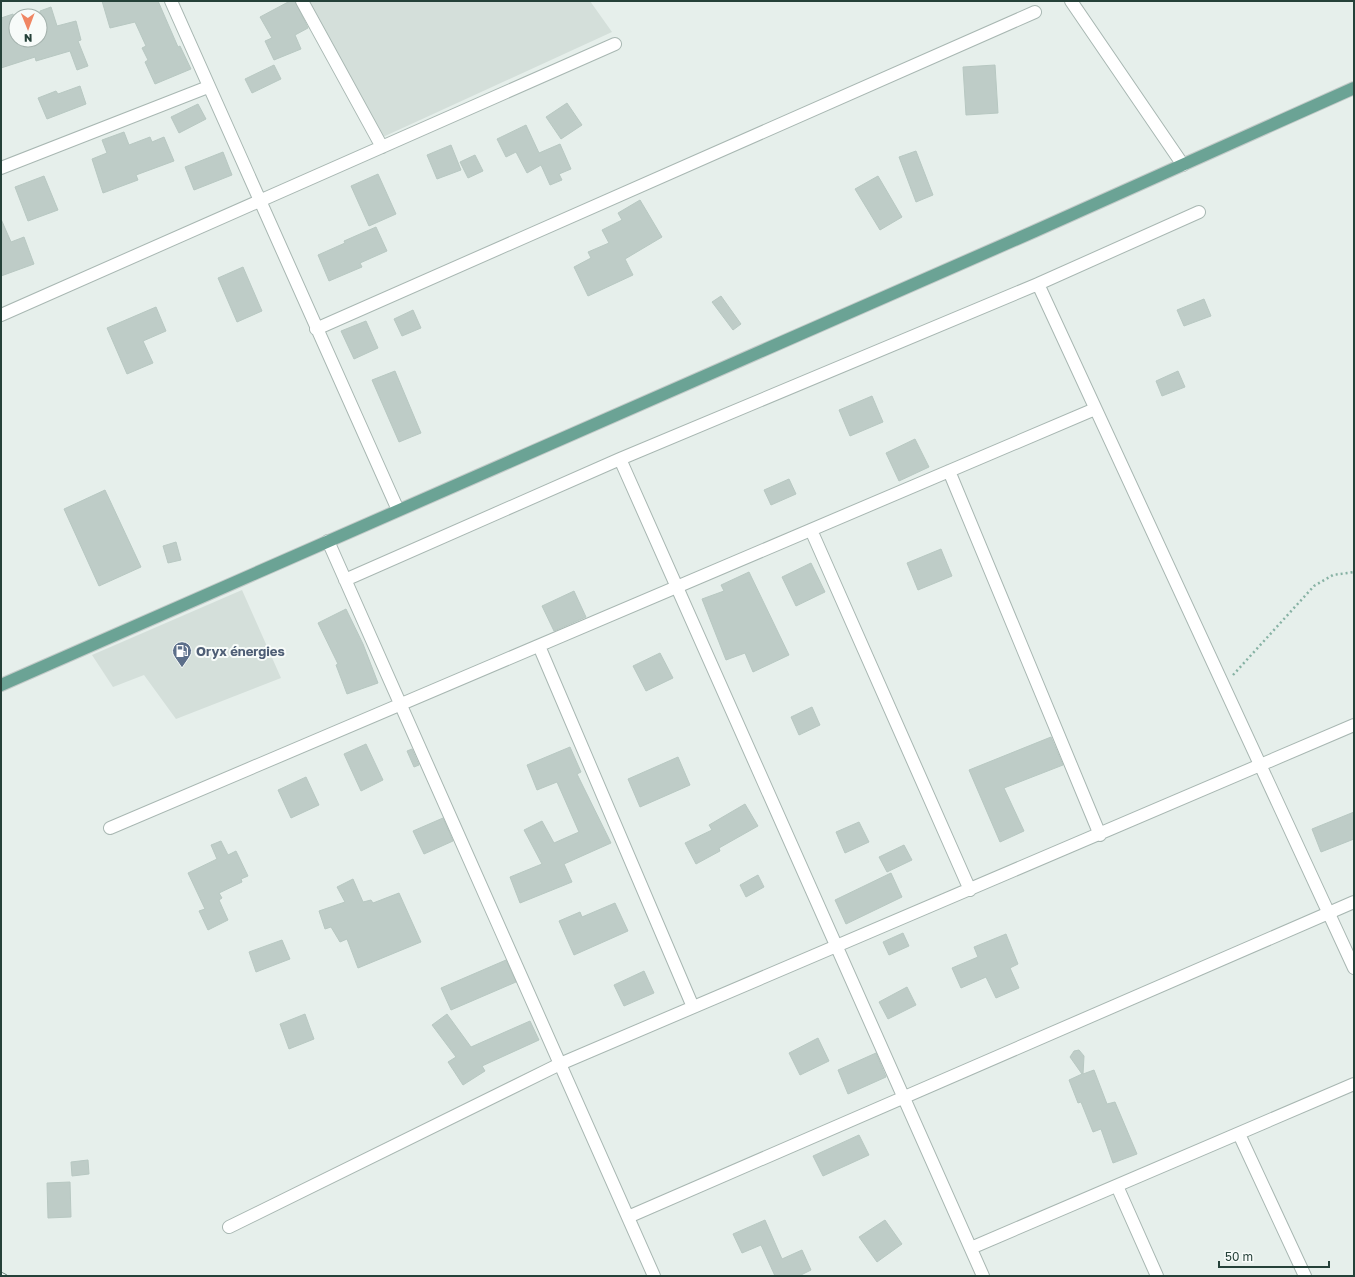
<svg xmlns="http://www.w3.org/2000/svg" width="1355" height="1277" font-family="'Golos Text',sans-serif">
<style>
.built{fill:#d4dfda}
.building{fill:#beccc7;stroke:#b8c8c2}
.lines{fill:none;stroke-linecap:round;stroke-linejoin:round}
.minor-casing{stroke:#a8b7b2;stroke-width:14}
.major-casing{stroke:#c2cac8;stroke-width:14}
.path{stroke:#87b2a4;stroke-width:2.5;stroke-dasharray:2 3;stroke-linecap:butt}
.minor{stroke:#fff;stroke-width:12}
.major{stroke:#6ba395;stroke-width:12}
.rail-casing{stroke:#607c74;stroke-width:4.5}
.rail{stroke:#f7fbf9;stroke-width:3;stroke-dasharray:9;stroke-linecap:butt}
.labels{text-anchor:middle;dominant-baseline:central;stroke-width:4;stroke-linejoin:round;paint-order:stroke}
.service-label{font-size:13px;font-weight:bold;fill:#4e5e75;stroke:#f7fbf9;text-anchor:start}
</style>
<rect width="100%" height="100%" fill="#e6efeb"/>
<path class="built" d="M310 1H590L612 32 383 137Z
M242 590 281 678 176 719 144 675 113 687 92 655Z"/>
<path class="building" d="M102 1H158L178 47 180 46 191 69 155 84 145 62 148 60 142 48 146 46 135 22 110 28Z
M290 1H295L308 28 295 35 301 49 274 60 265 41 272 38 260 17Z
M51 7 57 26 76 21 81 40 78 41 88 66 77 70 70 51 36 61 35 57 1 68V18L13 14 16 24V40H40V11Z
M274 65 281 79 252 93 245 79Z
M995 65 998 113 966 115 963 67Z
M80 86 86 104 47 119 38 98 56 91 58 94Z
M567 103 582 125 561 139 546 117Z
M198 104 206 119 179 133 171 117Z
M526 125 539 153 560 144 571 169 559 174 562 180 550 185 541 165 527 173 516 152 506 157 497 139Z
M124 132 129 145 150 137 152 142 164 137 174 161 136 175 138 180 103 193 92 159 107 153 102 140Z
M451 145 461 170 437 179 427 155Z
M916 151 933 195 916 202 899 157Z
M223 152 232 175 194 190 185 167Z
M475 155 483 171 468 178 460 162Z
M378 174 396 214 369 226 351 186Z
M44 176 58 210 28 221 15 187Z
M878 176 902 217 880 230 855 189Z
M640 200 662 237 625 259 633 275 588 296 574 267 591 258 588 252 609 243 602 230 622 220 618 213Z
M1 219 11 242 24 237 34 264 1 276Z
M376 227 387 251 360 263 362 267 329 281 318 255 345 243 344 241Z
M243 267 262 311 237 322 218 278Z
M721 296 741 324 733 330 712 302Z
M1204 299 1211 316 1184 326 1177 310Z
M156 307 166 331 143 341 153 363 127 374 107 328Z
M413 310 421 328 402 336 394 319Z
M366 321 378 348 354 359 341 331Z
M395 371 421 433 399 442 372 380Z
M1178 371 1185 387 1162 396 1156 381Z
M872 396 883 422 850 436 839 410Z
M915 439 929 467 899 481 886 453Z
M789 479 796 494 771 505 764 490Z
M105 490 141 567 99 586 64 509Z
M176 542 181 560 168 563 163 546Z
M941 549 952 576 918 590 907 563Z
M811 563 825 592 796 606 782 577Z
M749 572 789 655 753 672 745 653 726 660 702 599 724 591 721 585Z
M574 591 586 617 554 631 542 606Z
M346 609 363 644 378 683 347 694 336 665 338 664 318 623Z
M660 653 673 678 646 691 633 666Z
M812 707 820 725 799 735 791 717Z
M1051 737 1063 765 1004 788 1024 831 1000 842 969 770Z
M366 744 383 780 361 791 344 754Z
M570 747 581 772 577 774 611 843 564 864 572 882 520 903 510 877 542 864 524 830 542 821 554 843 579 832 557 782 537 790 527 765Z
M412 749 419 765 414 767 407 751Z
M678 757 690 785 640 807 628 779Z
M306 777 319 805 291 818 278 790Z
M745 804 758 826 719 848 720 851 696 864 685 843 712 830 709 825Z
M1354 812V839L1321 852 1312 829Z
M443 818 453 841 424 854 413 831Z
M859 822 869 842 845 853 836 832Z
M221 841 228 855 236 851 248 876 241 879 242 882 219 893 222 898 219 900 228 920 208 930 199 911 205 909 188 873 217 859 211 845Z
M904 845 912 860 887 872 879 857Z
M891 873 902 897 846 924 835 900Z
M758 875 764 887 746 897 740 885Z
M353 879 363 902 371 900 373 903 399 893 421 942 358 968 347 939 340 942 331 927 325 929 319 911 345 902 337 887Z
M615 903 628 931 574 955 559 921 580 912 582 917Z
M903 933 909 946 889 955 883 942Z
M1006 934 1018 964 1010 968 1019 988 996 998 986 977 961 988 952 968 978 957 974 947Z
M282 940 290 959 256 972 249 952Z
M506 960 516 982 451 1010 441 988Z
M644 971 654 993 624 1006 614 985Z
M907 987 916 1005 888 1019 879 1002Z
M305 1014 314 1039 289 1049 280 1024Z
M447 1014 471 1047 530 1021 539 1040 482 1066 485 1071 463 1085 448 1062 456 1057 432 1025Z
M818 1038 829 1061 800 1075 789 1053Z
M1079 1050 1084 1056 1083 1074 1094 1070 1107 1104 1115 1102 1137 1154 1113 1163 1101 1129 1093 1132 1081 1102 1078 1103 1069 1080 1082 1074 1070 1057 1074 1051Z
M876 1053 886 1077 848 1094 838 1070Z
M859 1135 869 1155 823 1176 813 1156Z
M88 1160 89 1174 72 1176 71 1162Z
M70 1182 71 1217 48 1218 47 1183Z
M765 1220 782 1259 802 1250 811 1270 799 1276H775L761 1245 742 1253 733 1234Z
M885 1220 902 1244 877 1262 859 1237Z"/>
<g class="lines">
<defs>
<path id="minor" d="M171 1 398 510
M302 1 382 147
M1071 1 1183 165
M1 168 208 87
M1038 284 1354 968
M1 315 615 44
M316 329 1035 12
M620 459 983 1276
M949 471 1100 835
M811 530 970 890
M328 541 654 1276
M345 580 620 459 1038 284 1199 212
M539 646 693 1007
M110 828 1095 409
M1239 1134 1305 1276
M1117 1186 1157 1276
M628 1217 1354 902
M229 1227 560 1064 1354 725
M971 1248 1354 1084"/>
<path id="major" d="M1 685 1035 231 1354 88"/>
</defs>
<use href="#minor" class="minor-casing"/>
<use href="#major" class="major-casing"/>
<path class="path" d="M1233 675 1314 586 1333 575 1354 572"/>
<use href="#minor" class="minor"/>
<use href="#major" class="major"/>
<defs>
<path id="rail" d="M1 1274 5 1276"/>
</defs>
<use href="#rail" class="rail-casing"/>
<use href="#rail" class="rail"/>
</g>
<defs>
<symbol id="fuel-pin" viewBox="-11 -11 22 30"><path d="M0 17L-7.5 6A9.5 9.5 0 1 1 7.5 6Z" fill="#5c6f8a" stroke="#f7fbf9"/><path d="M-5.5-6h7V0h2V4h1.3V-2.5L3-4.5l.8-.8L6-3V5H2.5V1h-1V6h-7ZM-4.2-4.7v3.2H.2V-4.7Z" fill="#fff"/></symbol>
</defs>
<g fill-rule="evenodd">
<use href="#fuel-pin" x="171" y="640" width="22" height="30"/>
</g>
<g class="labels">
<g class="service-label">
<text x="196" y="651">Oryx énergies</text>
</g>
</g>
<rect width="1355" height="1277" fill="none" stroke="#254139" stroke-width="4"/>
<g transform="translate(28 28) rotate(179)"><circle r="19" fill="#f7fbf9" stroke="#a3b1ac"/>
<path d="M0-3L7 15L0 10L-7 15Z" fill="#f08663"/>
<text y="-6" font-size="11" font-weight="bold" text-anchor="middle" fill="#254139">N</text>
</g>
<path d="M1219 1261v6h110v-6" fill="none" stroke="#254139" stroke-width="2"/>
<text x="1225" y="1261" font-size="12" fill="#254139" stroke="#f7fbf9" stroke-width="3" paint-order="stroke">50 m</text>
</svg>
